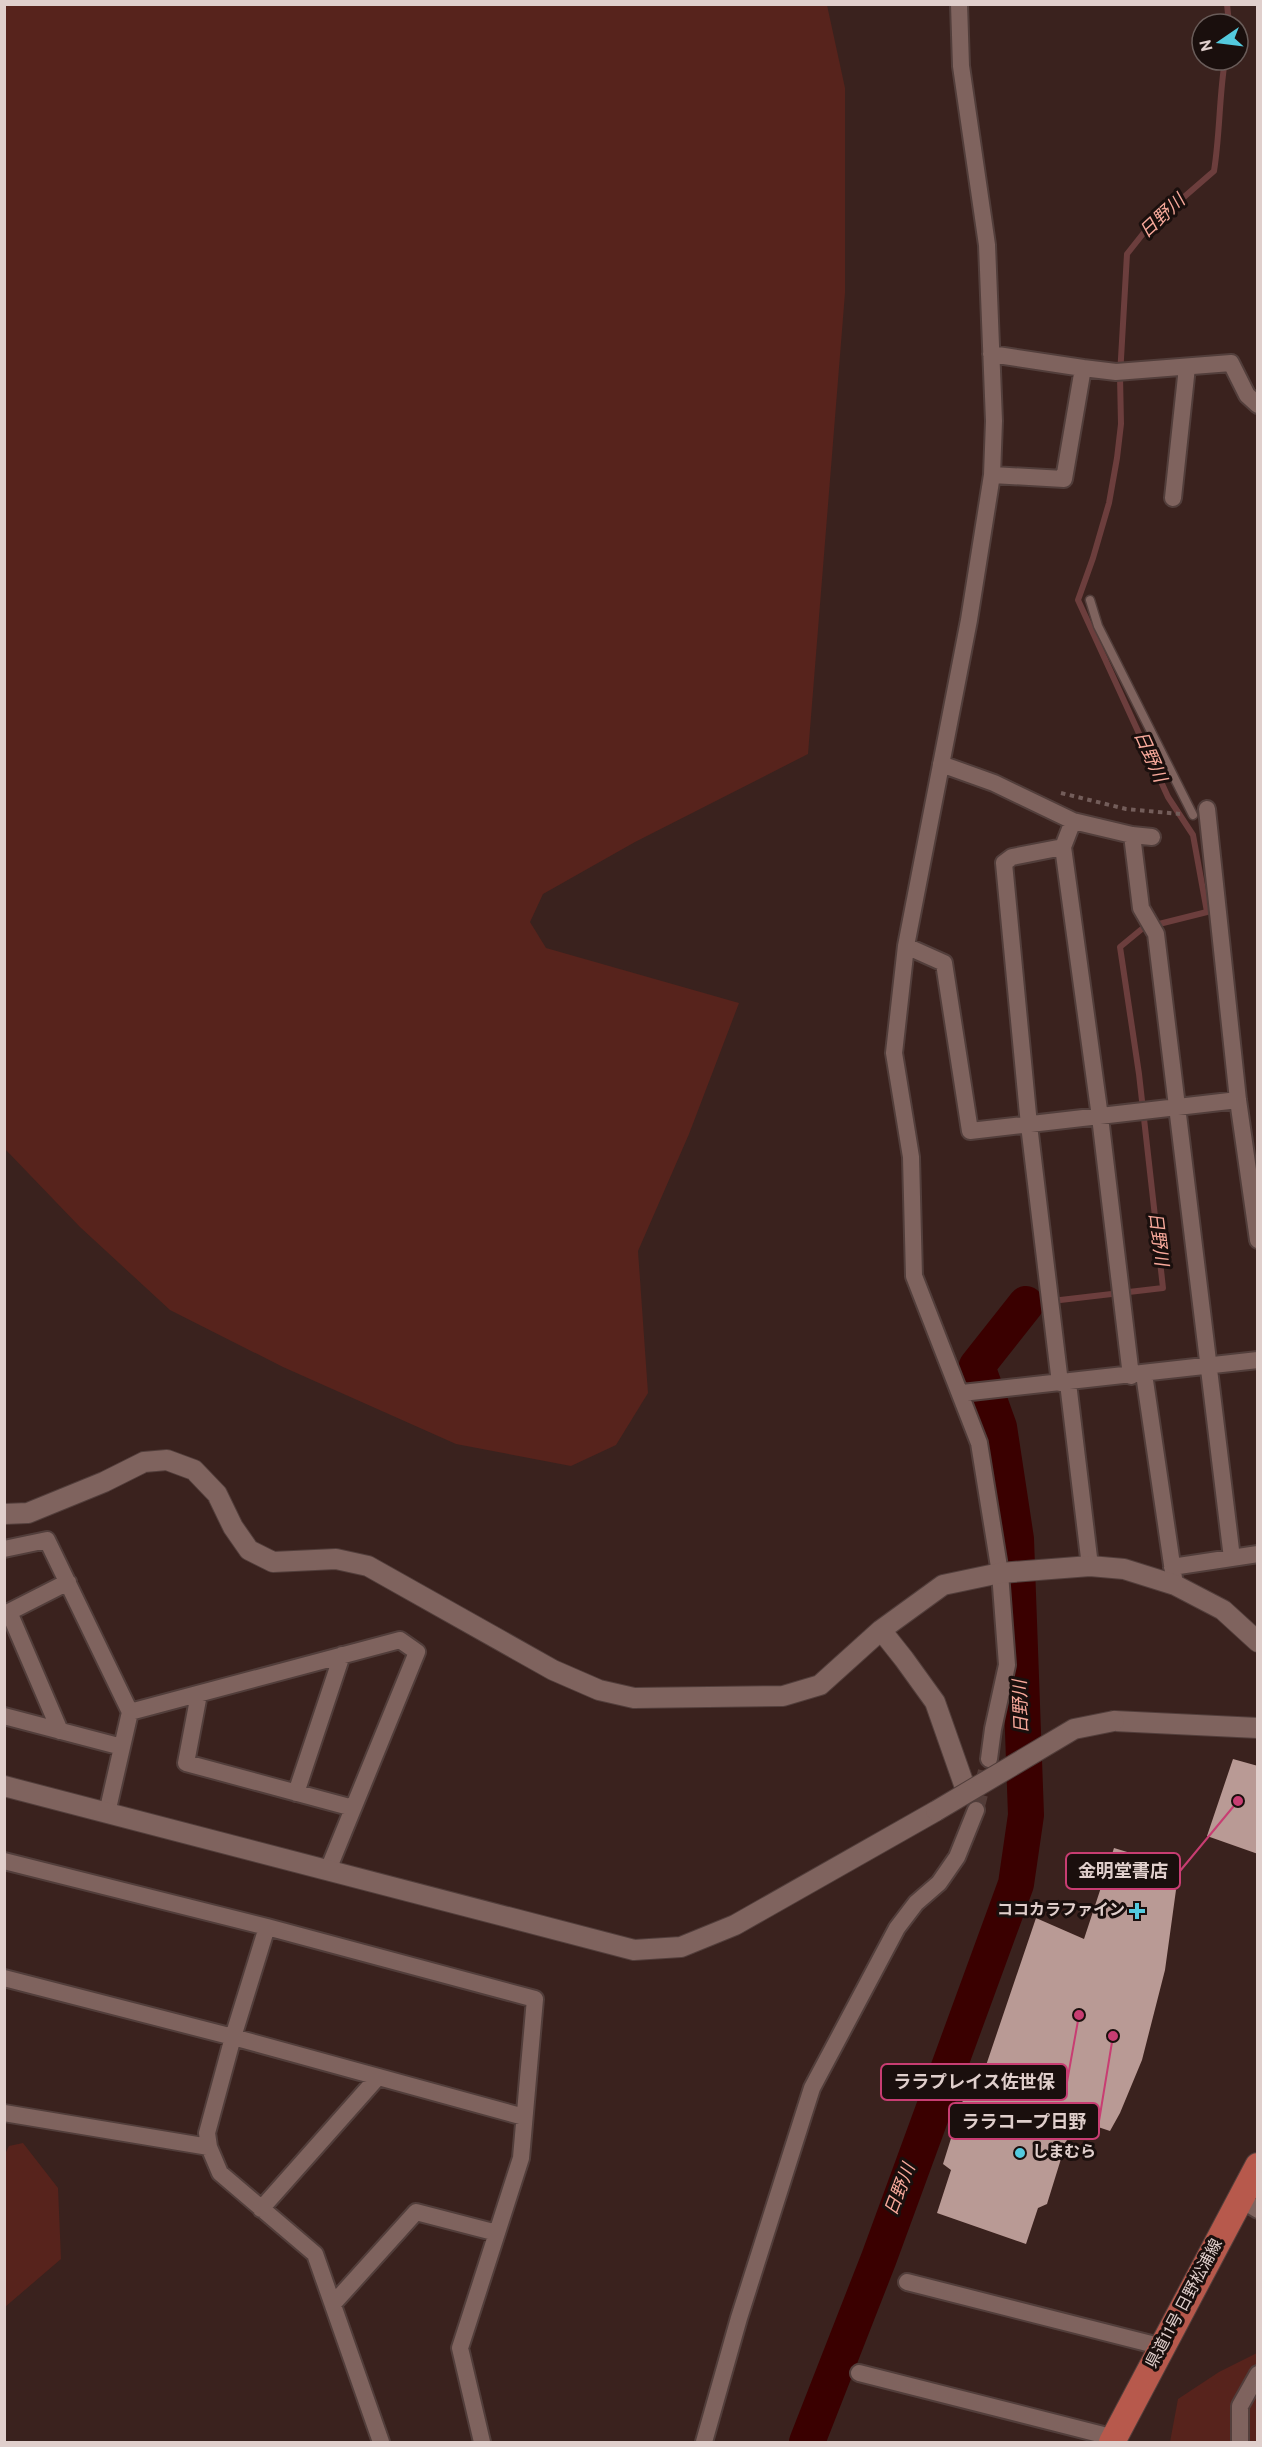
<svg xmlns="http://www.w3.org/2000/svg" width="1262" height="2447" font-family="Overpass,'Noto Sans JP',sans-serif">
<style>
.green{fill:#57231c}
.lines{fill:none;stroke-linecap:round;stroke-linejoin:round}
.stream{stroke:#6c3e3d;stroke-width:6}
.river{stroke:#3a0000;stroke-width:36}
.building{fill:#b99a95}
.minor-tunnel{stroke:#533c38;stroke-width:16;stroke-dasharray:16 8;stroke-linecap:butt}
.service-casing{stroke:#523e3b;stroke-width:11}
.minor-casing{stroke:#523e3b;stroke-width:20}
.tertiary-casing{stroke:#523e3b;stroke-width:22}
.primary-casing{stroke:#523e3b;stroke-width:28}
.path{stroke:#735d5a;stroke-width:4;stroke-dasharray:4.5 4.5;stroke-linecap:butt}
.service{stroke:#7f635e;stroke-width:8}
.minor{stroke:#7f635e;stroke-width:16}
.tertiary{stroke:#7f635e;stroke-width:20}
.primary{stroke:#b7594c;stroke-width:26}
.tertiary-bridge-casing{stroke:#523e3b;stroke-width:22;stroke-linecap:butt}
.tertiary-bridge{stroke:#7f635e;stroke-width:20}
.poi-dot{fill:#54cade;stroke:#1a0f0d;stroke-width:2}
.labels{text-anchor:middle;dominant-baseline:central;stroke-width:6;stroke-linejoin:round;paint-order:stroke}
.poi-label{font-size:16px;font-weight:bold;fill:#e0cfcc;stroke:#1a0f0d;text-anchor:end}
.street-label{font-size:16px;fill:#e0cfcc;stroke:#1a0f0d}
.water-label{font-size:18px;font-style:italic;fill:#f8a99b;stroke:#1a0f0d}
.leader{fill:none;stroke:#c83d72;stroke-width:2}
.callout-dot{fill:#c83d72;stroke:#1a0f0d;stroke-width:2}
.callout{fill:#1a0f0d;stroke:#c83d72;stroke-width:2}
.callout-label{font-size:18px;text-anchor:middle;font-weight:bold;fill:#e0cfcc}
</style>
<rect width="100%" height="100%" fill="#3a221e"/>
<path class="green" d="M5 4 827 5 845 88V293L808 754 635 842 543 894 530 922 546 948 739 1003 689 1134 638 1251 648 1393 616 1445 571 1466 456 1444 283 1367 170 1310 80 1227 5 1149Z
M23 2143 58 2188 61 2259 5 2307V2154L9 2146Z
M1257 2353V2442H1170L1178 2399 1219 2372Z"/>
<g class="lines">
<path class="stream" d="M1227 4 1229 24
M1026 1304 1163 1288 1139 1074 1120 947 1143 928 1207 912 1193 835 1168 797 1078 600 1093 558 1109 503 1117 458 1121 424 1120 376 1127 254 1146 230 1214 171C1220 134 1219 97 1225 60"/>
<path class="river" d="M807 2442 879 2258 1016 1884 1026 1815 1016 1539 999 1427 977 1366 1026 1304"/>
</g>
<path class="building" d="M1233 1759 1258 1766V1854L1207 1836Z
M1114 1848 1177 1867 1172 1886 1176 1890 1165 1970 1142 2060 1120 2113 1110 2131 1065 2116 1069 2133 1047 2204 1038 2208 1026 2244 937 2213 951 2170 943 2164 968 2084 978 2089 1036 1918 1084 1939Z"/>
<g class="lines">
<path class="minor-tunnel" d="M976 1810 989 1759"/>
<defs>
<path id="service" d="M1090 600 1098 626 1193 815"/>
<path id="minor" d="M959 4 961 66 987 245 994 421 992 475 969 620 906 946 894 1053 911 1157 914 1276 979 1443 1000 1573 1007 1665 993 1729 989 1759
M991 354 1083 368
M992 475 1064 479 1083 368 1116 372 1231 363 1247 395 1258 405
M1173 498 1187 367
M941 764 994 783 1073 821 1132 835 1152 837
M1207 809 1238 1100 1258 1240
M1073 821 1063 847 1100 1117 1131 1376
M1132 835 1141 908 1156 934 1232 1558
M906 946 944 963 970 1131 1238 1100
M1144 1374 1175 1585
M1060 1383 1029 1125 1004 863 1012 857 1063 847
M1068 1383 1090 1566
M962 1393 1258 1360
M4 1549 47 1540 130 1712 107 1813
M1172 1567 1258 1554
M199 1694 186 1763 353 1808
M130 1712 400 1640 417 1652 328 1870
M4 1716 122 1747
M60 1731 9 1612 68 1582
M296 1793 342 1655
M4 1861 267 1927 535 1999 521 2158 460 2348 482 2442
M267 1927 233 2037 207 2133 209 2147 220 2173 315 2254 381 2442
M4 1978 233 2037 524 2117
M4 2113 209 2147
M1240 2199 1258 2210
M261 2209 378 2077
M907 2282 1163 2347
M333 2304 416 2212 497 2233
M859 2373 1115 2438 1117 2442
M704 2442 739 2318 812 2088 897 1928 916 1903 939 1883 957 1857 976 1810
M1240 2442V2406L1258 2374"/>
<path id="tertiary" d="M4 1514 28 1513 104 1482 144 1462 167 1460 194 1470 217 1494 233 1527 249 1550 273 1562 336 1559 368 1566 553 1670 599 1690 634 1698 783 1696 820 1685 881 1630 943 1585 1000 1573 1090 1566 1124 1569 1175 1585 1223 1610 1258 1642
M881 1630 904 1659 935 1702 967 1793
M1114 1721 1258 1728
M4 1786 634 1950 681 1947 735 1925 936 1811"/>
<path id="primary" d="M1112 2442 1258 2166"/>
</defs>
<use href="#service" class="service-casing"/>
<use href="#minor" class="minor-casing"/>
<use href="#tertiary" class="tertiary-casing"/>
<use href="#primary" class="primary-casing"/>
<path class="path" d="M1061 793 1126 809 1180 814"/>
<use href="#service" class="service"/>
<use href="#minor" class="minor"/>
<use href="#tertiary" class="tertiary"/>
<use href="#primary" class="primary"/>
<defs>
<path id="tertiary-bridge" d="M936 1811 1074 1729 1114 1721"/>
</defs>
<use href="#tertiary-bridge" class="tertiary-bridge-casing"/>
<use href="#tertiary-bridge" class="tertiary-bridge"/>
</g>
<g class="poi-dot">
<path d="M1134 1902h6v6h6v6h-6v6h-6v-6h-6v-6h6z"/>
<circle cx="1020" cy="2153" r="6"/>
</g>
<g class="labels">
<g class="poi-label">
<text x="1125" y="1911">ココカラファイン</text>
<text x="1032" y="2153" text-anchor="start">しまむら</text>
</g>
<g class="street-label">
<text transform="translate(1185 2304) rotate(-62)">県道11号 日野松浦線</text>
</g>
<g class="water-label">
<text transform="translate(1163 217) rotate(-43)">日野川</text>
<text transform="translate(1149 757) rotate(66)">日野川</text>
<text transform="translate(1157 1239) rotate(83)">日野川</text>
<text transform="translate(1022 1707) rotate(-92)">日野川</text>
<text transform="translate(901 2190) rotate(-69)">日野川</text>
</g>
</g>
<path class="leader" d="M1238 1801L1180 1871M1079 2015L1067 2082M1113 2036L1099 2121"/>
<g class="callout-dot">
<circle cx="1238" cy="1801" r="6"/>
<circle cx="1079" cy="2015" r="6"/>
<circle cx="1113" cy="2036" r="6"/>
</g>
<g class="callout">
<rect x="1066" y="1853" width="114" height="36" rx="6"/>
<rect x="881" y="2064" width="186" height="36" rx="6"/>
<rect x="949" y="2103" width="150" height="36" rx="6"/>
</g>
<g class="callout-label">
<text x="1123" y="1877">金明堂書店</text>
<text x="974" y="2088">ララプレイス佐世保</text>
<text x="1024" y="2128">ララコープ日野</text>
</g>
<rect width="1262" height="2447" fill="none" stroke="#e0cfcc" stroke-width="12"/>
<g transform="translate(1220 42) rotate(256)"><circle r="28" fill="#1a0f0d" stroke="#695c59" stroke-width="1.5"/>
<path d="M0-4.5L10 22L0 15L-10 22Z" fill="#54cade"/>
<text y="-9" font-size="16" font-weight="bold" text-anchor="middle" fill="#e0cfcc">N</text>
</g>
</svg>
